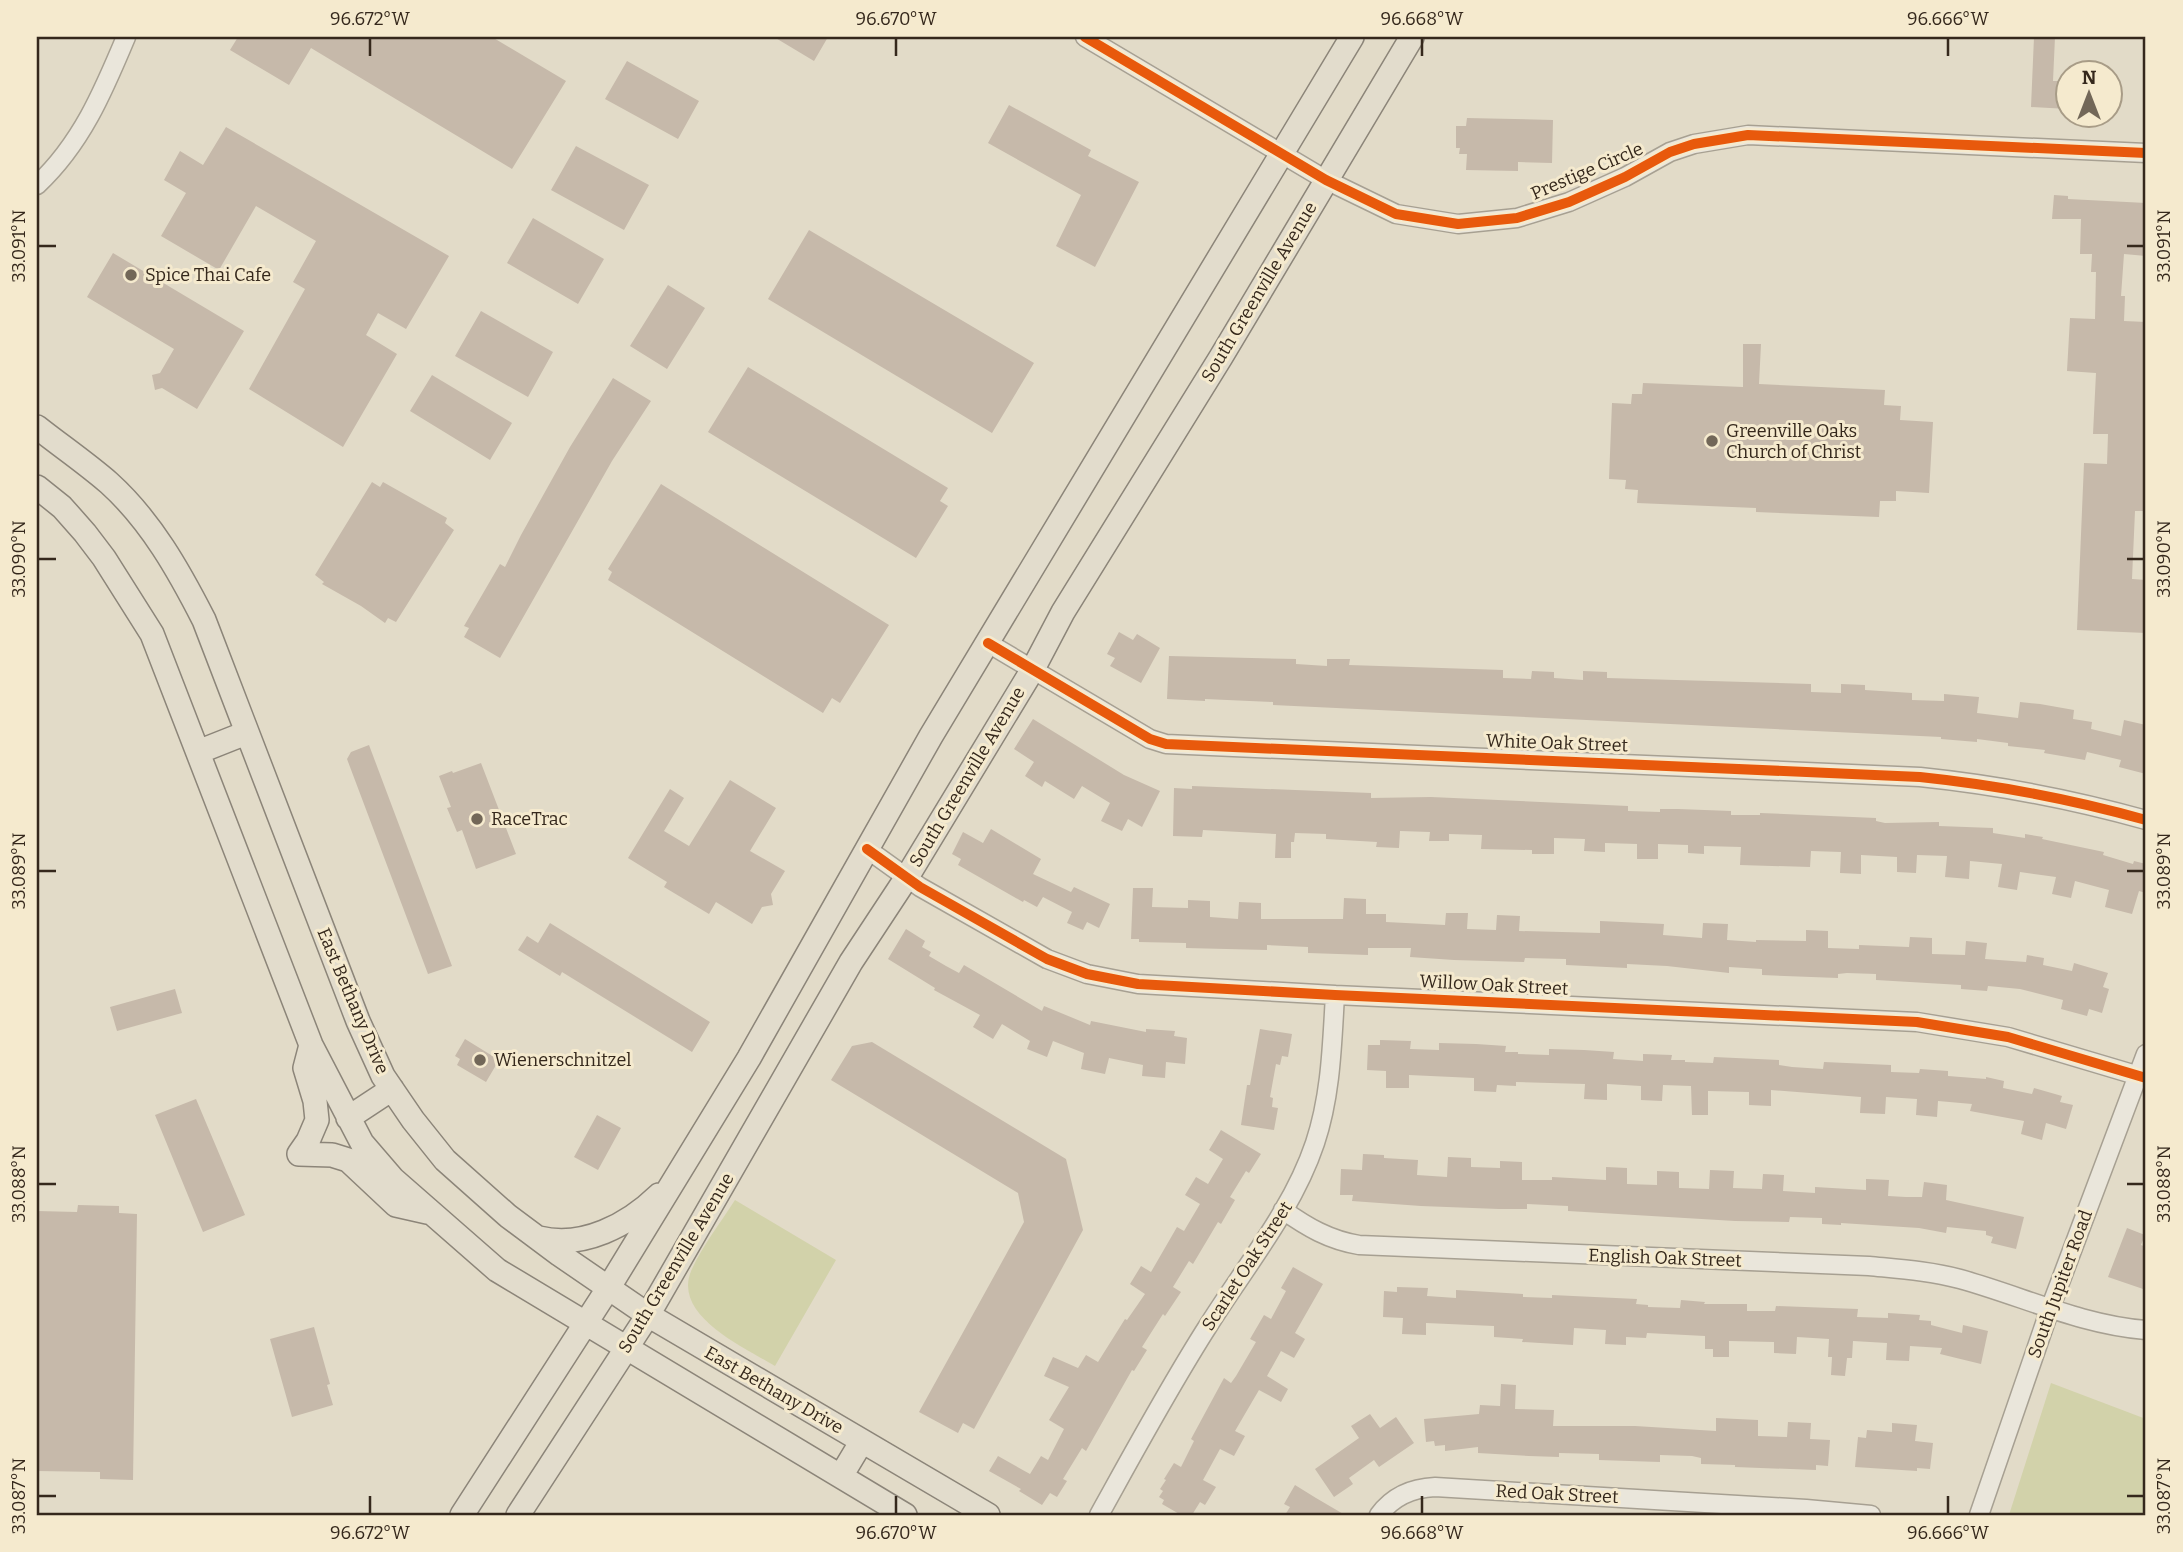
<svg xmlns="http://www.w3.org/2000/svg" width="2183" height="1552" font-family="Bitter,serif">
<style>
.green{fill:#d2d2aa}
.building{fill:#c6b9aa}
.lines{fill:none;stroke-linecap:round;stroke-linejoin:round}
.minor-casing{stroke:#a7a092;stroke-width:21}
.major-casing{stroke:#8c8579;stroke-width:26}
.minor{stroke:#eae6db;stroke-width:18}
.major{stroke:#e2dccc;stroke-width:23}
.cycleway-casing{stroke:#f5eace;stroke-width:15}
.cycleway{stroke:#e8590c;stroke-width:10}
.ticks{fill:none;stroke:#35281c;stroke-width:2.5}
.poi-dot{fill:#726758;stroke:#f5eace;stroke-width:2.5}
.labels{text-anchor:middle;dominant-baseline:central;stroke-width:6;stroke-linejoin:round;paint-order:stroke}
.street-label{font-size:18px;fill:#35281c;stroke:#f5eace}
.poi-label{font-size:18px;fill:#35281c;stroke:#f5eace;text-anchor:start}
.neatline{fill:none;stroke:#35281c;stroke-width:2.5}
.ticks-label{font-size:18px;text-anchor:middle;fill:#35281c}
</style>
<rect width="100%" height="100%" fill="#e2dbc8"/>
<path class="green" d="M735 1200 836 1260 775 1366C745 1348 670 1315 692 1269 703 1245 721 1222 735 1200Z
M2051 1383 2146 1419V1515H2009Z"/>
<path class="building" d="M238 37H492L566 81 512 169 311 48 289 85 230 50Z
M774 37H828L814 61Z
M2034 37H2055L2053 81H2068V109L2031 107Z
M627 61 699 101 678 139 605 99Z
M1009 105 1091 150 1088 156 1139 182 1095 267 1056 246 1081 195 988 143Z
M1467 118 1553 120 1552 163 1518 162V171L1466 170 1467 154H1459L1460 148H1456V126H1466Z
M226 127 449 256 406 329 378 313 366 335 397 354 343 447 249 389 305 289 293 282 316 241 256 206 219 270 161 236 186 193 164 180 180 151 203 165Z
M576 146 649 185 624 230 551 190Z
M2054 195 2068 196V199L2146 203V256L2124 254 2121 296H2125L2124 321 2146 322V511H2135L2132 579 2146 580V633L2077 630 2084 463 2107 464 2108 434H2093L2096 373 2067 371 2070 318 2095 319 2096 272H2091L2092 254H2080L2081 219H2052Z
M533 218 604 259 578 304 507 263Z
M809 230 1034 363 992 433 768 299Z
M113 253 244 331 197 409 162 388 155 390 152 375 160 373 174 349 87 297Z
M668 285 705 308 667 369 630 346Z
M481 311 553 352 528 397 455 356Z
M1743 344H1761L1759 384 1885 390 1884 405 1901 406 1900 420 1933 422 1929 493 1896 491V501H1880L1879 517 1756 512V508L1637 503 1638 490 1625 489 1626 480 1609 479 1612 403 1631 404 1632 394H1642L1643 383 1743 387Z
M748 367 948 488 940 501 948 506 916 558 708 432Z
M432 375 512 423 490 460 410 411Z
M613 378 651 401 612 461 500 658 464 637 469 628 464 626 500 564 505 567 521 535 570 447Z
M372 482 380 487 383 482 447 518 445 523 454 530 396 622 388 618 385 623 361 606 322 584 324 582 315 575Z
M661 484 889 625 840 703 832 698 823 713 608 580 612 572 608 569Z
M1119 632 1133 640 1137 634 1160 648 1141 683 1110 666 1115 658 1107 654Z
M1169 656 1296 659V664L1327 666V659H1350L1349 665 1503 670V678L1531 679 1532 671 1554 672V678L1583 680V671L1607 672V678L1811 684V692L1841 693V684L1865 685V690L1912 693V700L1944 701V694L1979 697 1977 713 2018 718 2020 702 2040 704 2074 710 2073 719 2092 722 2091 729 2121 736 2124 720 2146 725V774L2119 767 2121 760 2087 752 2085 760 2044 753 2045 750 2008 746V743L1977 739V742L1941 739V737L1273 705V702L1205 699V701L1167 699Z
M1033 719 1124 775 1160 791 1142 827 1128 819 1122 831 1101 821 1110 803 1082 786 1074 799 1045 781 1042 787 1025 776 1034 762 1014 749Z
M369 745 452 966 428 974 347 759 351 752Z
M481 763 516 854 476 869 462 830 457 832 447 808 451 807 439 776 452 771 453 773Z
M730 780 776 808 750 851 785 871 771 894 773 905 762 907 752 924 716 902 709 914 664 887 667 882 628 858 670 789 684 798 664 831 689 846Z
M1192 786 1371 793V798L1431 797 1628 806V811L1660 812V809H1678L1731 811V815H1760V813L1876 818V821L1885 823 1939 822V826L1993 828V833L2025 838V834L2043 837 2042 839 2104 852 2103 855 2133 864 2134 861 2146 864V893L2139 891 2132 914 2105 907 2109 890 2075 881 2071 898 2052 894 2056 877 2020 872 2017 890 1998 887 2002 864 1970 861 1969 879 1945 877 1947 856 1917 855 1916 873 1897 872V857L1861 855V874L1840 873 1841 852 1811 851 1810 867 1740 865 1741 847 1704 846V854L1688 853V845L1658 844V859H1637V844L1605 843V852L1584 851 1585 839 1554 838V854H1532V850L1481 849 1482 835 1449 834V841H1429L1430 832 1400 831 1399 848 1376 847 1377 842 1326 839V834L1295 833 1294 842H1291V858H1275L1276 834 1203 830 1202 837 1173 836 1174 788 1192 789Z
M991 829 1041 859 1033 874 1071 892 1074 887 1110 904 1099 928 1087 922 1083 930 1067 923 1072 912 1043 897 1037 907 1024 900 1023 902 958 865 961 859 952 854 963 832 983 843Z
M1133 888H1153L1152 907 1188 908V900L1210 901V917L1238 919 1239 902 1261 903V919H1343L1344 898 1366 899V914H1386V922L1445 925 1446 913H1468L1467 929 1496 930 1497 915 1520 916 1519 931 1600 933V921L1664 924 1663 935 1702 938 1703 923 1728 924 1727 940 1756 942V940L1806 941V930L1828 931V948L1859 949V945L1909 947 1910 937 1932 938V954L1965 955 1966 941 1987 943 1985 959 2026 962 2027 955 2044 958 2043 965 2072 971 2074 963 2108 973 2103 987 2109 989 2102 1013 2089 1009 2087 1016 2061 1009 2063 1000 2020 989 1988 986 1987 991 1961 989V985L1876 980V974L1847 973 1838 974V978L1762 975V969L1729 967V973L1667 966 1627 964V968L1566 965V959L1525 958 1524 962 1454 960 1410 957 1411 948H1368V955L1308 953V947L1267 945V950L1186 948V943L1139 942V939H1131Z
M550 923 710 1022 692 1052 562 972 560 976 518 950 527 936 538 943Z
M906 929 925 941 922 947 931 952 929 956 946 966 959 973 964 965 1042 1011 1044 1006 1090 1025 1091 1021 1146 1032V1029L1175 1031 1174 1036 1187 1038 1185 1064 1166 1062 1165 1078 1142 1076 1143 1065 1109 1058 1105 1074 1081 1069 1084 1053 1053 1041 1047 1057 1027 1049 1030 1041 1002 1024 993 1039 973 1027 980 1015 934 990 935 988 888 959Z
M175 989 182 1013 117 1031 110 1007Z
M1260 1029 1292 1034 1288 1057 1282 1056 1280 1065 1276 1064 1270 1097 1273 1098 1272 1107 1278 1108 1274 1130 1241 1125 1247 1085H1250Z
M465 1039 499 1060 486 1082 457 1065 460 1059 455 1056Z
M1380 1040 1411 1041 1410 1049 1439 1050V1043L1476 1044 1506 1046 1505 1052H1518V1054L1549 1055V1049L1584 1050 1614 1052 1613 1059 1643 1061V1054L1672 1055 1671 1060H1685V1062L1713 1063 1714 1057 1779 1060V1065L1792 1067 1823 1069 1824 1062 1891 1065V1072L1919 1073 1920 1069 1948 1071V1076L1986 1079V1077L2004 1081 2003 1088 2032 1094 2034 1088 2062 1096 2060 1102 2073 1105 2066 1129 2046 1123 2042 1140 2021 1134 2024 1121 1970 1111 1972 1104 1938 1101 1937 1117 1916 1115 1917 1099 1886 1097 1885 1114 1860 1113 1861 1097 1771 1090V1106L1749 1105V1092L1708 1091V1115H1692L1691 1086 1663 1085 1662 1101 1641 1100V1086L1607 1084V1100L1584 1099 1585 1084 1516 1082V1086L1497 1085 1496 1092 1474 1091V1078L1409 1075V1088H1386V1071L1367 1070 1368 1045H1380Z
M872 1042 1066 1159 1083 1230 974 1429 963 1423 958 1433 919 1412 1024 1222 1018 1193 831 1080 852 1046Z
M196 1099 245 1215 203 1232 155 1115Z
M597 1115 621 1128 598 1170 574 1157Z
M1221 1130 1261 1154 1249 1173 1246 1171 1230 1197 1235 1200 1221 1224 1218 1222 1193 1264 1189 1261 1173 1287 1181 1292 1165 1316 1163 1314 1142 1347 1147 1350 1134 1371 1132 1370 1086 1451 1082 1448 1063 1479 1067 1481 1057 1497 1050 1493 1042 1505 1019 1491 1021 1489 989 1471 998 1456 1030 1474 1041 1456 1048 1460 1064 1429 1049 1420 1069 1387 1044 1376 1053 1357 1078 1368 1086 1355 1098 1362 1125 1319 1127 1320 1145 1294 1130 1284 1141 1266 1151 1272 1177 1227 1184 1231 1200 1204 1185 1195 1196 1177 1208 1184 1223 1159 1209 1150Z
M1363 1154 1384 1155V1158L1418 1160 1417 1175 1447 1177 1448 1157 1471 1158V1167L1500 1168V1161L1522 1162V1180H1552V1177L1606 1180V1167L1627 1168V1184L1657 1185V1171L1679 1172V1188L1709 1189 1710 1170 1734 1171 1733 1188 1762 1189 1763 1174 1784 1175 1783 1191 1815 1193V1187L1866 1190V1179L1889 1180 1888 1196 1906 1197H1922L1924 1182 1947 1185 1946 1200 2024 1217 2016 1249 1991 1243 1993 1237 1986 1235V1231L1947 1227 1946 1233 1919 1228 1841 1223V1225L1822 1224V1218L1790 1217 1789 1222 1735 1221 1568 1211V1206L1527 1204V1209H1499L1421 1206 1352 1201 1353 1195H1340L1341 1169 1362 1170Z
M78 1205 119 1206V1213L137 1214 133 1480 100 1479V1472L37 1471V1211L77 1212Z
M2127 1228 2145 1235 2141 1245 2146 1247V1290L2108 1277Z
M1293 1267 1323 1284 1295 1333 1305 1339 1294 1358 1281 1351 1267 1376 1288 1389 1281 1402 1259 1390 1235 1431 1245 1436 1234 1456 1220 1449 1203 1480 1216 1487 1205 1505 1200 1502 1192 1515H1181L1162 1504 1164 1500 1159 1497 1163 1491 1160 1489 1166 1480 1164 1479 1174 1463 1181 1467 1194 1441 1191 1439 1224 1378 1231 1383 1236 1376 1256 1342 1250 1339 1264 1315 1271 1319 1286 1291 1281 1288Z
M1397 1287 1428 1288 1427 1296 1456 1298V1290L1523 1294V1297L1552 1298V1295L1637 1299 1636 1304 1648 1305V1307L1680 1308 1681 1300 1705 1302 1704 1304H1747V1311H1775L1776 1306 1858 1309 1857 1317 1888 1318V1313L1920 1315 1919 1320 1931 1321V1325L1962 1333 1963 1325 1988 1331 1981 1364 1940 1354 1942 1348 1910 1346 1909 1361 1886 1360 1887 1343 1853 1341 1852 1358H1847L1845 1376 1831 1375 1832 1357H1828L1829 1339 1797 1337 1796 1354 1774 1353V1342L1729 1341V1357H1713V1349H1705V1336L1647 1333 1646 1338 1626 1337V1345L1605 1344 1606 1330 1574 1328 1573 1345 1522 1342 1523 1339 1494 1337V1326L1426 1323V1335L1402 1334 1403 1318 1383 1317 1384 1291 1397 1292Z
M314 1327 330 1384 327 1385 333 1405 292 1417 270 1339Z
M1501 1384 1516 1385 1515 1409 1554 1410 1553 1426H1635L1716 1431V1418L1758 1420V1436L1787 1437 1788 1422 1811 1423 1810 1439 1830 1440 1828 1466 1816 1465V1470L1735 1467V1465L1701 1464V1458L1692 1456 1660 1455V1462L1599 1460V1454L1559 1453V1457L1529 1456 1478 1453V1447L1445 1451V1445L1435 1446 1434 1441 1426 1442 1424 1419 1479 1414 1480 1405 1500 1406Z
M1370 1414 1380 1428 1396 1417 1414 1443 1379 1467 1374 1460 1349 1478 1353 1484 1334 1497 1315 1469 1359 1438 1351 1426Z
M1892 1423 1917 1425 1915 1441 1933 1443 1930 1469 1917 1468V1471L1855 1467 1858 1437 1866 1438 1867 1430 1892 1432Z
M1295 1485 1316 1498 1345 1515H1285L1290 1507 1284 1504Z"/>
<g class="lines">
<defs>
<path id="minor" d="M1085 37 1326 180 1396 214 1458 224 1517 218 1569 202 1625 177 1670 152 1694 144 1748 135 2146 153
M37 185C81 144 103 92 126 37
M988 643 1150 739 1166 744 1920 777C1997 785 2071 799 2146 820
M867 849 920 887 1047 959 1087 974 1138 984 1335 995 1917 1022 2008 1037 2146 1078
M1283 1210C1307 1227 1329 1240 1359 1245L1869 1266C1899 1269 1930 1271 1960 1279 2022 1296 2081 1325 2146 1330
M1099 1515C1134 1452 1169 1387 1208 1326 1245 1267 1293 1209 1315 1143 1331 1095 1332 1045 1335 995
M1379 1515C1393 1496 1412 1488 1435 1487L1806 1509 1871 1515
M1979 1515 2050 1309 2146 1054"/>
<path id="major" d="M37 427C61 446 86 463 109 483 151 521 179 571 204 620L358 1021 383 1076 413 1120 445 1160 508 1216 559 1254 648 1315 988 1515
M37 487 62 507 85 533 104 558 152 634 311 1045 362 1143 393 1179 497 1270 905 1515
M198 752 246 733
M348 1118 392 1089
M299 1154 332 1155 348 1160 396 1205 427 1212
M299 1154 308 1141 317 1120 315 1101 305 1068 311 1045
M539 1238C583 1249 628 1225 659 1195
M841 1476 862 1441
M462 1515 609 1287 749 1058 931 736 1352 37
M518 1515 648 1315 851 962 907 877 1033 669 1063 612 1221 357 1412 37"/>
</defs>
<use href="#minor" class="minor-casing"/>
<use href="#major" class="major-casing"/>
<use href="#minor" class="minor"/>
<use href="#major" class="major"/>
<defs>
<path id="cycleway" d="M1085 37 1326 180 1396 214 1458 224 1517 218 1569 202 1625 177 1670 152 1694 144 1748 135 2146 153
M988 643 1150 739 1166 744 1920 777C1997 785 2071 799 2146 820
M867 849 920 887 1047 959 1087 974 1138 984 1335 995 1917 1022 2008 1037 2146 1078"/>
</defs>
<use href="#cycleway" class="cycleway-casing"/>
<use href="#cycleway" class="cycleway"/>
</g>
<path class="ticks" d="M370 38V56M896 38V56M1422 38V56M1948 38V56M38 246H56M2127 246H2144M38 559H56M2127 559H2144M38 871H56M2127 871H2144M38 1184H56M2127 1184H2144M38 1496H56M370 1496V1514M896 1496V1514M1422 1496V1514M1948 1496V1514M2127 1496H2144"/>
<g class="poi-dot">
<circle cx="131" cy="275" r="7"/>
<circle cx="1712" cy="441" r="7"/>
<circle cx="477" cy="819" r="7"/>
<circle cx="480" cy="1060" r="7"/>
</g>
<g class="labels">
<g class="street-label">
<text transform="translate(1587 171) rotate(-23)">Prestige Circle</text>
<text transform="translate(1259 292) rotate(-59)">South Greenville Avenue</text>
<text transform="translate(1557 743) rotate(2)">White Oak Street</text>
<text transform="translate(967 777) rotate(-59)">South Greenville Avenue</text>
<text transform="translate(1494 985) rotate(3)">Willow Oak Street</text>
<text transform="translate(353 1001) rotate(67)">East Bethany Drive</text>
<text transform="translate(1665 1258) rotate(2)">English Oak Street</text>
<text transform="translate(676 1263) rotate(-59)">South Greenville Avenue</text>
<text transform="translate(1247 1266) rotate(-57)">Scarlet Oak Street</text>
<text transform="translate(2060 1284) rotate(-70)">South Jupiter Road</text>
<text transform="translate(774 1390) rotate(30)">East Bethany Drive</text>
<text transform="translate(1557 1494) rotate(3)">Red Oak Street</text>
</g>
<g class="poi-label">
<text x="145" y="275">Spice Thai Cafe</text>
<text x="1726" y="431">Greenville Oaks<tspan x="1726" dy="21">Church of Christ</tspan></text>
<text x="491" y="819">RaceTrac</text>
<text x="494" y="1060">Wienerschnitzel</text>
</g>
</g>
<rect width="2183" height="1552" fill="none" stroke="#f5eace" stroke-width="77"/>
<g transform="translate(2089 94)"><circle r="33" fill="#f5eace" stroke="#a89c87" stroke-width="2"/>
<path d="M0-5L12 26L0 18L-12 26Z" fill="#726758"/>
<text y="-10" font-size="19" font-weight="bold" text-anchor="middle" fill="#35281c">N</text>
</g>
<rect x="38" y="38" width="2106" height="1476" class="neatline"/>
<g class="ticks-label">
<text x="370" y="25">96.672°W</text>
<text x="896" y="25">96.670°W</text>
<text x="1422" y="25">96.668°W</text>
<text x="1948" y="25">96.666°W</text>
<text transform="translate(19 246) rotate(-90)" y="6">33.091°N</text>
<text transform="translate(2164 246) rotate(-90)" y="6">33.091°N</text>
<text transform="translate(19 559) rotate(-90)" y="6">33.090°N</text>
<text transform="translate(2164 559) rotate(-90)" y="6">33.090°N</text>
<text transform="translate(19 871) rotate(-90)" y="6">33.089°N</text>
<text transform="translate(2164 871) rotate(-90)" y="6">33.089°N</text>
<text transform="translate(19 1184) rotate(-90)" y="6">33.088°N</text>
<text transform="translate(2164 1184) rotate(-90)" y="6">33.088°N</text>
<text transform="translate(19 1496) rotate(-90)" y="6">33.087°N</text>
<text transform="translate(2164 1496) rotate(-90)" y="6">33.087°N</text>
<text x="370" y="1539">96.672°W</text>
<text x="896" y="1539">96.670°W</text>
<text x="1422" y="1539">96.668°W</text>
<text x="1948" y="1539">96.666°W</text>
</g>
</svg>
